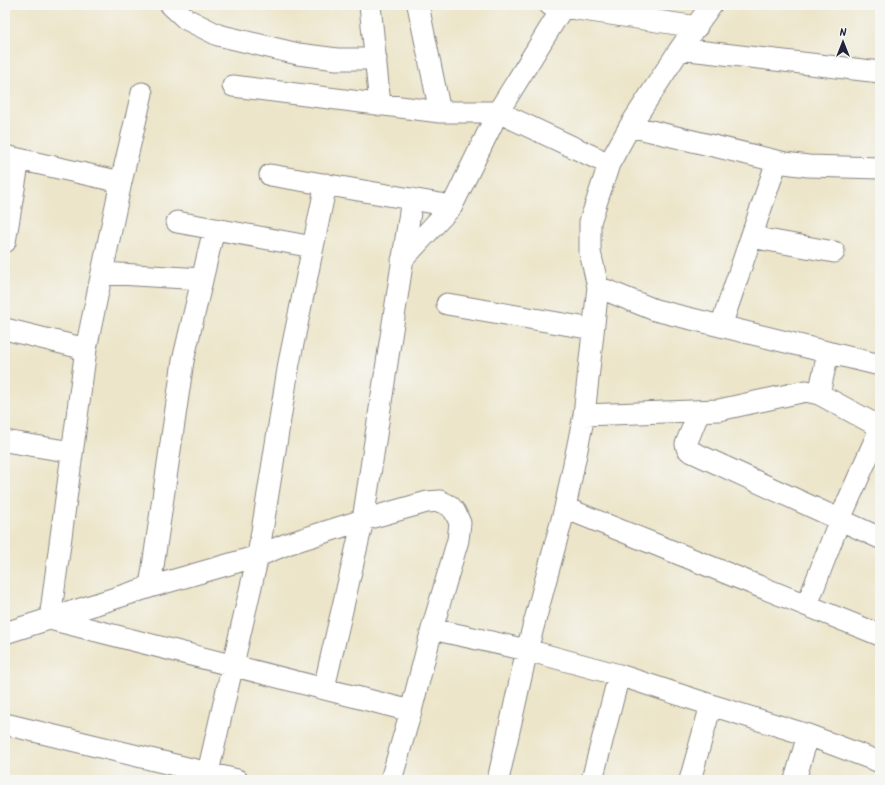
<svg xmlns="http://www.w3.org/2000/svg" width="885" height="785" font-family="Kalam,sans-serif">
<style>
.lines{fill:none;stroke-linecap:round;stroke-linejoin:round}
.minor-casing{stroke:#878482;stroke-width:23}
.minor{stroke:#fff;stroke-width:21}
</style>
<rect width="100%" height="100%" fill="#f6f6f2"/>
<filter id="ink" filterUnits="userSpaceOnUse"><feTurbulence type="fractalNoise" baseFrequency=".025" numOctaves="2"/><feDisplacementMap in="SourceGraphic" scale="8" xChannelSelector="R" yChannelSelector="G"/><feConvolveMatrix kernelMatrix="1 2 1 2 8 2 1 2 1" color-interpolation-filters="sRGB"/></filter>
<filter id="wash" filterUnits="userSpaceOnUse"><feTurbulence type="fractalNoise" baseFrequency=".012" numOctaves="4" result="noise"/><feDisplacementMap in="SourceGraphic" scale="16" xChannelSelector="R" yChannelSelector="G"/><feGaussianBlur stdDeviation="0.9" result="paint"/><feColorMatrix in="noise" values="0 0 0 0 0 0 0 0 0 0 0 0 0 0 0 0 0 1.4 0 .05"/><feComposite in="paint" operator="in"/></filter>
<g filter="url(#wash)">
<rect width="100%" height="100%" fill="#ece5c9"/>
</g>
<g filter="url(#ink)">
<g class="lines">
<defs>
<path id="minor" d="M171 5 186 19 218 35 298 54 337 59H376
M370 5 380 105
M418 5 440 112
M550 5 697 27
M680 49 880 72
M233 86 440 112H498L609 164
M142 93 121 182 86 349 50 619 411 711
M630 126 785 163 808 166 880 168
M5 156 121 182
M270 175 452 206
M177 222 313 247
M751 237 834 252
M5 242 19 159
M402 260 452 206 498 112 563 7
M102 273 202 279
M598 287 655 310 880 365
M447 304 593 329
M721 326 777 161
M5 329 86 349
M819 394 828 353
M699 412 686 444 687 448 690 451 880 538
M584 415 719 410 806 391 819 394 880 427
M5 441 72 452
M565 508 880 635
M150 587 183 361 214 229
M807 605 840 519 880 429
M432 629 527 650 619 675 711 705 690 780
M5 633 150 587 258 556 287 544 363 520 427 502 440 501 450 506 455 512 460 523 458 540 432 629 411 711 391 780
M324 688 363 520 412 199
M711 705 808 735 880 762
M5 724 237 780
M208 772 258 556 289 363 326 184
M498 780 527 650 565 508 584 415 598 287 590 252V222L609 164 630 126 680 49 711 5
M592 780 619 675
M795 780 808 735"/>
</defs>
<use href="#minor" class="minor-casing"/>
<use href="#minor" class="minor"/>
</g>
</g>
<rect width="885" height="785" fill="none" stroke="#f6f6f2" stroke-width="20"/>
<g transform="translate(843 42)" stroke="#f6f6f2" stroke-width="3" paint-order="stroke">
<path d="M0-3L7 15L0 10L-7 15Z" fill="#22223b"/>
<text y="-6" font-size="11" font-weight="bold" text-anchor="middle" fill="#22223b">N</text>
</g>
</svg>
